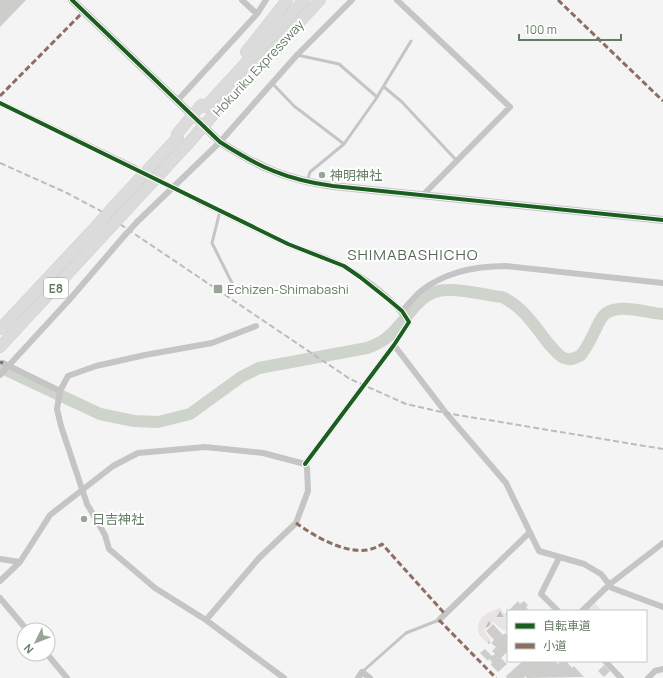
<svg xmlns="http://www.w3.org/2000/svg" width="663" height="678" font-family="Manrope,'Noto Sans JP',sans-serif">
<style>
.forest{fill:url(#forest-firs)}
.park{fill:#e7e4e3}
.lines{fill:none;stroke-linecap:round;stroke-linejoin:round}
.river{stroke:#ced4cb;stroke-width:12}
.building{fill:#cdcecc}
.minor-tunnel{stroke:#cad0ca;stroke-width:6;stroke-dasharray:6 3;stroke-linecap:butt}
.motorway-casing{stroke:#d0d1d0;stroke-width:12}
.service{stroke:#c4c5c4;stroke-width:3}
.minor{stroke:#c4c5c4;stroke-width:6}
.tertiary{stroke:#c4c5c4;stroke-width:8}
.motorway{stroke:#dbdbdb;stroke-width:11}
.rail{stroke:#babdba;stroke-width:2;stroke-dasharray:6 3;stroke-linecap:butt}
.motorway-bridge-casing{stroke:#d0d1d0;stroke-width:12;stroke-linecap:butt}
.minor-bridge{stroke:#c4c5c4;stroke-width:6}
.motorway-bridge{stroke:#dbdbdb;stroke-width:11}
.quiet{stroke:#8d6e63;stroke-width:3;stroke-dasharray:6 3;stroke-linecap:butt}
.cycleway-casing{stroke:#fff;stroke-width:6}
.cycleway{stroke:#1b5e20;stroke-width:4}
.poi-dot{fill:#98a597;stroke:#fff;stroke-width:1.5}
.labels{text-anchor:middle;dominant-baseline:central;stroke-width:4;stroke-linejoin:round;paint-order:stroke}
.shield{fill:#fff;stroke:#94a392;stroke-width:1}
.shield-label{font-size:12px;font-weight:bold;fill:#667b64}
.street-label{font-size:13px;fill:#667b64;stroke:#fff}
.poi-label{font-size:13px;fill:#667b64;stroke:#fff;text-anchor:start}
.quarter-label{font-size:15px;letter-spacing:1px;fill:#576755;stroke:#fff}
</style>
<defs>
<pattern id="forest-firs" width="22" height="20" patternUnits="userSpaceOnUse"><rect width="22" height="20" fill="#e7e4e3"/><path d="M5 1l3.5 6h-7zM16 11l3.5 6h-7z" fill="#bfbebc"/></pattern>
</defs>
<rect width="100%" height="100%" fill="#f5f4f5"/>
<path class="forest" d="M500 608 508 619V632L503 630 493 622 484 631 491 640 489 644C477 636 473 623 486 614 491 611 495 610 500 608Z"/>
<path class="park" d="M595 603 602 611H586Z"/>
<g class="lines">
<path class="river" d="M0 367 100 414 134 421 158 422 190 414 241 377 259 368 367 348C376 345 384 341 391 334 409 318 419 290 447 290 465 289 484 295 502 297 522 306 535 326 548 343 553 348 557 355 564 358 570 361 576 358 581 355 590 344 594 331 601 319 612 300 646 313 663 314"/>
</g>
<path class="building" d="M0 0H26L0 27Z
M518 601 520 604 524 601 528 605 526 607 528 609 525 611H508V617L505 614Z
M493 624 503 635 505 633 508 636V651L501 658 507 664 498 672 491 665 492 662 489 659 488 661 480 653 485 649 492 656 495 654 492 651 496 647 491 643 494 640 486 631Z
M523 661H555L558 664 562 661H566L572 668 574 666 584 677 527 678 525 676 524 678H507L506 676Z
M604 665 610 671 604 677 598 671Z"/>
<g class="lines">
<path class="minor-tunnel" d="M133 167 199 201"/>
<defs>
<path id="motorway" d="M246 52 287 0
M205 107 304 0
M213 115 320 0
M114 206 178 137
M123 214 187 145
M0 329 101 221
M0 347 110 228"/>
</defs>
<use href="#motorway" class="motorway-casing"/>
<path class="service" d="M297 55 339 64 377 97 411 41
M272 83 294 106 344 144
M384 87 402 102 456 160
M307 181 310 172 344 144 378 96
M220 211 212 243 232 283
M362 672 406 633 439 620"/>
<path class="minor" d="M242 0 257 14
M397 0 510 107 423 195
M177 101 257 14 266 0
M0 103 133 167
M199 201C229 215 258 230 288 244 306 252 327 257 345 267 368 280 394 300 409 322L394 345 305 464
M137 222 220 142 297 55 352 0
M402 311C408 305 414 297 421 291 445 272 476 266 506 266L663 283
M394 345 446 413 506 483 539 551 584 564 601 574 612 588 663 607
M3 363 60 391 57 409 61 426 87 504 105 535 109 549 155 588 206 620 284 678
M0 375 70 299 125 235
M60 391 68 376 96 366 145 355 212 343 256 326
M0 559 20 562
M0 581 20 562 50 515 113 466 138 453 205 447 263 453 305 464 307 468 308 491 296 523 259 558 206 620
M0 598 27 630
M558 611 541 594 559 558
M582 611 610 584 663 543
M439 620 529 533
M47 654 67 678
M605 661 621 678
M358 678 362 672 370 678
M648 678 655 671 663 669"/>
<path class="tertiary" d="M72 0 220 142C259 167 287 180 333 186L663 220"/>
<use href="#motorway" class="motorway"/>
<path class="rail" d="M0 163 67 193 99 210 350 379 406 404 446 413 663 449"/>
<defs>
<path id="motorway-bridge" d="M176 135 202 104
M187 145 213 115
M101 221 114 206
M110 228 123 214"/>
</defs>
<use href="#motorway-bridge" class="motorway-bridge-casing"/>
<path class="minor-bridge" d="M125 235 137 222"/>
<use href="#motorway-bridge" class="motorway-bridge"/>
<path class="quiet" d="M558 0 663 101
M0 96 84 11
M0 362 3 363
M296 523C317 538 357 562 382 544L445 614
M439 620 496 678"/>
<defs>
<path id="cycleway" d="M72 0 220 142C259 167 287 180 333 186L663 220
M0 103 288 244 344 266 360 277 389 300 402 311 409 322 394 345 305 464"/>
</defs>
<use href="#cycleway" class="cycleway-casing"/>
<use href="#cycleway" class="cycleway"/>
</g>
<g class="poi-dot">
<circle cx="322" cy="175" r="4"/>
<rect x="213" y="284" width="10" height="10" rx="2"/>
<circle cx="84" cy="519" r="4"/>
</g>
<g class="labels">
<rect class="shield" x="44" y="278" width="24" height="20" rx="3"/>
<g class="shield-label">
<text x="56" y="288">E8</text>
</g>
<g class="street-label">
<text transform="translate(258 68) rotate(-47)">Hokuriku Expressway</text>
</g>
<g class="poi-label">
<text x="330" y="175">神明神社</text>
<text x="227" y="289">Echizen-Shimabashi</text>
<text x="92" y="519">日吉神社</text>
</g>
<g class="quarter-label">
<text x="413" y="254">SHIMABASHICHO</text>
</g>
</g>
<rect x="507" y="610" width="140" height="52" fill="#ffffff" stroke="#c2cac1"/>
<rect x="515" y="623" width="20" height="6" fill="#1b5e20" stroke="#c2cac1"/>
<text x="543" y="630" font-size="12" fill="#667b64">自転車道</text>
<rect x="515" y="643" width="20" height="6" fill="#8d6e63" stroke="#c2cac1"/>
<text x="543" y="650" font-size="12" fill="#667b64">小道</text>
<g transform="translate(36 642) rotate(227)"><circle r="19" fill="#ffffff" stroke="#c2cac1"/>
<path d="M0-3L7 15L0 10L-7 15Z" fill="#98a597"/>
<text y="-6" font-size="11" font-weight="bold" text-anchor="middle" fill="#667b64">N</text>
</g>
<path d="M519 34v6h102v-6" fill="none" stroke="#667b64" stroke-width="2"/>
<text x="525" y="34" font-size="12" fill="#667b64" stroke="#ffffff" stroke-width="3" paint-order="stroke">100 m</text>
</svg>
